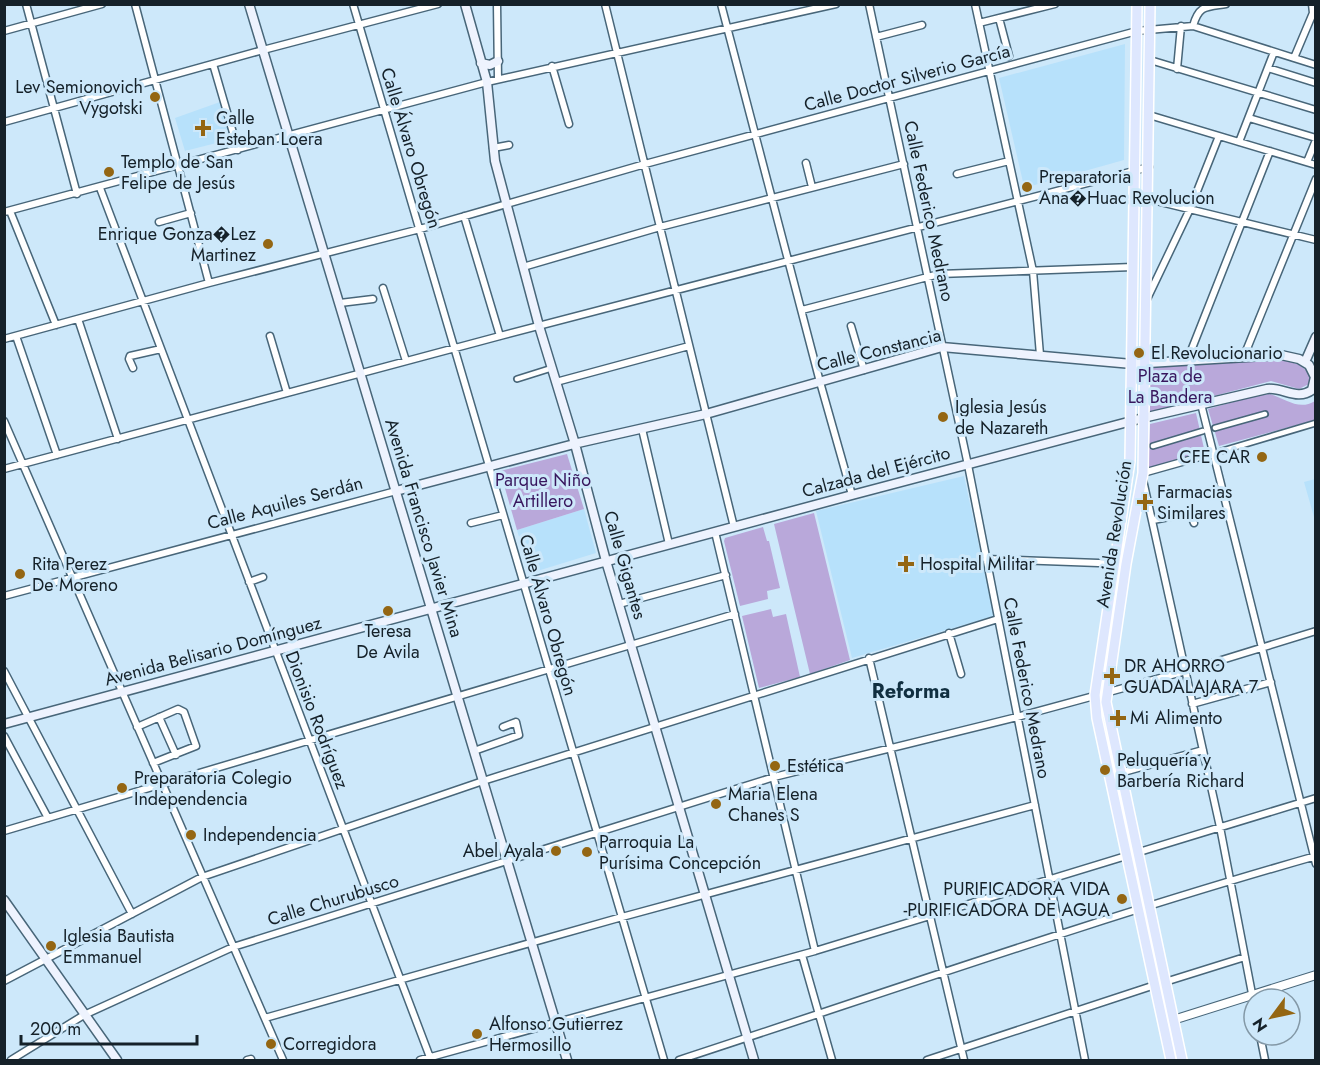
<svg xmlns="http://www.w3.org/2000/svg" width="1320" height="1065" font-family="Jost,sans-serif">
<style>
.built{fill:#b7e1fb}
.green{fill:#b9a8da}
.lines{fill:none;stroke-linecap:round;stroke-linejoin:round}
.pedestrian-casing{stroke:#486679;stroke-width:8}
.minor-casing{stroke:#486679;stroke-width:9}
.tertiary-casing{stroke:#486679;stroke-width:10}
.secondary-casing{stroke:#486679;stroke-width:11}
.primary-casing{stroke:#fff;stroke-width:12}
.pedestrian{stroke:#fff;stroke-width:4.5}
.minor{stroke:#fff;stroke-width:6}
.tertiary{stroke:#fff;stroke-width:8}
.secondary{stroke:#eef3fe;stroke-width:8}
.primary{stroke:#dee7fe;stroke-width:9}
.poi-dot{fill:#946613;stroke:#cde8fa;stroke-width:2}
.labels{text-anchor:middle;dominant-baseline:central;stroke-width:6;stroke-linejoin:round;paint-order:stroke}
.street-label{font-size:18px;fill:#152129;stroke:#cde8fa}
.poi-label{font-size:18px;fill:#152129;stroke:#cde8fa;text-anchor:start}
.park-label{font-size:18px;fill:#38175e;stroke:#cde8fa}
.neighbourhood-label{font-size:20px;font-weight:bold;fill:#112f40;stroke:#cde8fa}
</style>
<rect width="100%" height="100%" fill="#cde8fa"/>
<path class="built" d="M1125 44 1124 160 1031 186 1029 180 1023 182 999 78Z
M220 102 232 139 185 151 175 118Z
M964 476 994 616 852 658 816 511Z
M1315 479V516L1314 517 1304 482Z
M584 509 596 553 534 572 528 568 517 530Z"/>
<path class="green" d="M1272 359C1286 360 1300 362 1310 374L1309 384 1299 389 1271 381 1149 413 1150 368Z
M1270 394C1286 399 1299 411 1315 401V420L1219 446 1208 409 1258 395Z
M1196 413 1205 453 1148 468 1150 424Z
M567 454 584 509 517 530 500 471Z
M814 513 850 660 810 674 774 524Z
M763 527 767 541H769L780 588 767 591 768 599 740 606 724 541 725 538Z
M771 609 773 617 786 614 800 677 759 688 742 616Z"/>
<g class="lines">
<defs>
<path id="pedestrian" d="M517 379 552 368
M1215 428 1265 414
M1153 446 1203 431
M1222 451 1316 423"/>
<path id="minor" d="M26 4 77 194
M135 4 209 283
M353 4 664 1060
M497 4 498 79
M605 4 734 527
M721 4 820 382 852 495
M869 4 968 465 1085 1060
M975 4 1033 271 1040 355
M999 18 1009 56
M979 23 1055 4
M1193 26C1199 5 1206 7 1226 4
M4 31 102 4
M876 37 922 25
M1294 58 1313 13 1312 4
M1150 60 1316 110
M213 64 238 150
M552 66 569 124
M1268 68 1316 83
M1177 69 1181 26
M1149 115 1316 165
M1249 118 1316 138
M4 122 263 50 438 4
M1239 142 1274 52
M493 148 509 145
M1307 162 1316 140
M806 163 812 187
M957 174 1009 161
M100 188 431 1060
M1148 199 1316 240
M10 211 56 325
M4 212 487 82 836 4
M464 216 500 336
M159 222 191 213
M523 267 660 227 904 164
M383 288 406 361
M1147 299 1190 209 1219 136
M340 303 373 299
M802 310 939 274 1133 267
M78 319 118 439
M851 326 864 370
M16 336 57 455
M270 336 287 393
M4 339 209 283 420 229 645 164 1137 31 1193 26 1316 65
M1244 356 1316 179
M1187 361 1270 151
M133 368 129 359 130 356 161 349
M556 382 689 346
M1201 404 1316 864
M4 421 283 1060
M642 429 669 544
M4 469 500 336 1149 167
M1143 473 1214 453
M1143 480 1220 827 1254 1004
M1153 520 1190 513 1194 523
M471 523 503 515
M715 532 815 951
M986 559 1126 564
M249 582 263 577
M4 596 396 491
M619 604 726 575
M949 633 961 674
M869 658 964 1060
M4 671 132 914
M1192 704 1271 682
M159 717 176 755
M137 727 178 709 184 712 196 746 153 763
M4 736 48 818
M474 751 519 735 516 722 503 727
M1120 773 1203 750
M4 831 735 614
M802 955 832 1060
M4 981 202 877 483 781 998 619
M1165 982 1245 957
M265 1018 622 917 1035 805
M1260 1035 1265 1060
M11 1060 84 1015 233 947 774 777 1017 717 1186 671 1316 631
M247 1060 251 1059
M420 1060 815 951 1316 798
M679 1060C890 991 1101 917 1316 856
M927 1060 1155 985"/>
<path id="tertiary" d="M1173 1020 1316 975"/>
<path id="secondary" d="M249 4 567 1060
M465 4 487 82 495 161 539 326 575 444 606 561 754 1060
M481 63 490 65 498 61
M1305 362 1316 337
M4 724 852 495 1143 418 1267 389C1283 387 1297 401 1312 390L1315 377 1309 365 1299 359 1281 355 1132 364 942 347 706 414 578 443 396 491
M4 900 117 1060"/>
<path id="primary" d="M1137 4 1130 461 1095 695 1097 718 1171 1060
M1150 4 1143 473 1126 564 1106 702 1182 1060"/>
</defs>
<use href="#pedestrian" class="pedestrian-casing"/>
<use href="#minor" class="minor-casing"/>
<use href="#tertiary" class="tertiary-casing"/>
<use href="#secondary" class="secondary-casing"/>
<use href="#primary" class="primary-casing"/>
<use href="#pedestrian" class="pedestrian"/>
<use href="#minor" class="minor"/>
<use href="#tertiary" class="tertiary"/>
<use href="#secondary" class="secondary"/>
<use href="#primary" class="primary"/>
</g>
<g class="poi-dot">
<circle cx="155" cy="97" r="6"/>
<path d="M200 119h6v6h6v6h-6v6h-6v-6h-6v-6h6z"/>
<circle cx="109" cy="172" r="6"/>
<circle cx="1027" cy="187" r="6"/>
<circle cx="268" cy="244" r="6"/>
<circle cx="1139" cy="353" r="6"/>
<circle cx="943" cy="417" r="6"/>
<circle cx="1262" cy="457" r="6"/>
<path d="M1142 493h6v6h6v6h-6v6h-6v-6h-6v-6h6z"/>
<path d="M903 555h6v6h6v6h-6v6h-6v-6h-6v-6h6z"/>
<circle cx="20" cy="574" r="6"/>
<circle cx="388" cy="611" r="6"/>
<path d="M1109 667h6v6h6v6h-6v6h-6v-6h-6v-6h6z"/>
<path d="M1115 709h6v6h6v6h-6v6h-6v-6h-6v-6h6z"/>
<circle cx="775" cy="766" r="6"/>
<circle cx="1105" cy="770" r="6"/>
<circle cx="122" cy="788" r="6"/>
<circle cx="716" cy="804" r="6"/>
<circle cx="191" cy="835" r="6"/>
<circle cx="556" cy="851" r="6"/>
<circle cx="587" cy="852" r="6"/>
<circle cx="1122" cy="899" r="6"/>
<circle cx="51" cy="946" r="6"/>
<circle cx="477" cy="1034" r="6"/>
<circle cx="271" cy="1044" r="6"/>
</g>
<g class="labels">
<g class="street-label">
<text transform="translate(907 78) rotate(-15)">Calle Doctor Silverio García</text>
<text transform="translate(411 148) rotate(73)">Calle Álvaro Obregón</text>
<text transform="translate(929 211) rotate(78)">Calle Federico Medrano</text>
<text transform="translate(879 350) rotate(-14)">Calle Constancia</text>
<text transform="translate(876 472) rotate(-15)">Calzada del Ejército</text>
<text transform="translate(285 503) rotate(-15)">Calle Aquiles Serdán</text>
<text transform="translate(424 528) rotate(73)">Avenida Francisco Javier Mina</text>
<text transform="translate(1114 534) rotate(-81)">Avenida Revolución</text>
<text transform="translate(625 565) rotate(74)">Calle Gigantes</text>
<text transform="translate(548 615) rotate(74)">Calle Álvaro Obregón</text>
<text transform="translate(213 651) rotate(-15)">Avenida Belisario Domínguez</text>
<text transform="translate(1027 688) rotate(79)">Calle Federico Medrano</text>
<text transform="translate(317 720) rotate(69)">Dionisio Rodríguez</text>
<text transform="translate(333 900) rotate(-17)">Calle Churubusco</text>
</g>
<g class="poi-label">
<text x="143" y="87" text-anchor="end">Lev Semionovich<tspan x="143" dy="21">Vygotski</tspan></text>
<text x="216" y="118">Calle<tspan x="216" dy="21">Esteban Loera</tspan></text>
<text x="121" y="162">Templo de San<tspan x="121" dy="21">Felipe de Jesús</tspan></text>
<text x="1039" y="177">Preparatoria<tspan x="1039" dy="21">Ana�Huac Revolucion</tspan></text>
<text x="256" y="234" text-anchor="end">Enrique Gonza�Lez<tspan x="256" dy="21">Martinez</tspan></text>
<text x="1151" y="353">El Revolucionario</text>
<text x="955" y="407">Iglesia Jesús<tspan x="955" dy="21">de Nazareth</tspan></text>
<text x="1250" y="457" text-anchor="end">CFE CAR</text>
<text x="1157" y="492">Farmacias<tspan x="1157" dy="21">Similares</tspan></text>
<text x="32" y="564">Rita Perez<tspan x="32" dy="21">De Moreno</tspan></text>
<text x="920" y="564">Hospital Militar</text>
<text x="388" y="631" text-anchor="middle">Teresa<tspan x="388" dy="21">De Avila</tspan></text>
<text x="1124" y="666">DR AHORRO<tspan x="1124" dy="21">GUADALAJARA 7</tspan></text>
<text x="1130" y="718">Mi Alimento</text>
<text x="1117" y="760">Peluquería y<tspan x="1117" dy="21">Barbería Richard</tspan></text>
<text x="787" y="766">Estética</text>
<text x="134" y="778">Preparatoria Colegio<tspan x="134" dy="21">Independencia</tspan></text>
<text x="728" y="794">Maria Elena<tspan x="728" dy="21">Chanes S</tspan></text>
<text x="203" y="835">Independencia</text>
<text x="599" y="842">Parroquia La<tspan x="599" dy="21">Purísima Concepción</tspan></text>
<text x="544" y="851" text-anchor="end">Abel Ayala</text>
<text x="1110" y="889" text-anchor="end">PURIFICADORA VIDA<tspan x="1110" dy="21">-PURIFICADORA DE AGUA</tspan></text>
<text x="63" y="936">Iglesia Bautista<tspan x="63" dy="21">Emmanuel</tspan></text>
<text x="489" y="1024">Alfonso Gutierrez<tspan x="489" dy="21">Hermosillo</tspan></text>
<text x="283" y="1044">Corregidora</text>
</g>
<g class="park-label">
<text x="1170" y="376">Plaza de<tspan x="1170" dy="21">La Bandera</tspan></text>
<text x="543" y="480">Parque Niño<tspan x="543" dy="21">Artillero</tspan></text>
</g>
<g class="neighbourhood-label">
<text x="911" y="691">Reforma</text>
</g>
</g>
<rect width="1320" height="1065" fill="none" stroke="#152129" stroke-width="12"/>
<g transform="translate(1272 1017) rotate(237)"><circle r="28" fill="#cde8fa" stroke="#8398a6" stroke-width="1.5"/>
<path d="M0-4.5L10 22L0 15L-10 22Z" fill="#946613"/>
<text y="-9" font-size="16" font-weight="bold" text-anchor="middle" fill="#152129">N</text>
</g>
<path d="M21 1035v9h176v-9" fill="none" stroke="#152129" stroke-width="3"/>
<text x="30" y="1035" font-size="18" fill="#152129" stroke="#cde8fa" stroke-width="4.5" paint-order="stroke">200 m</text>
</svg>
